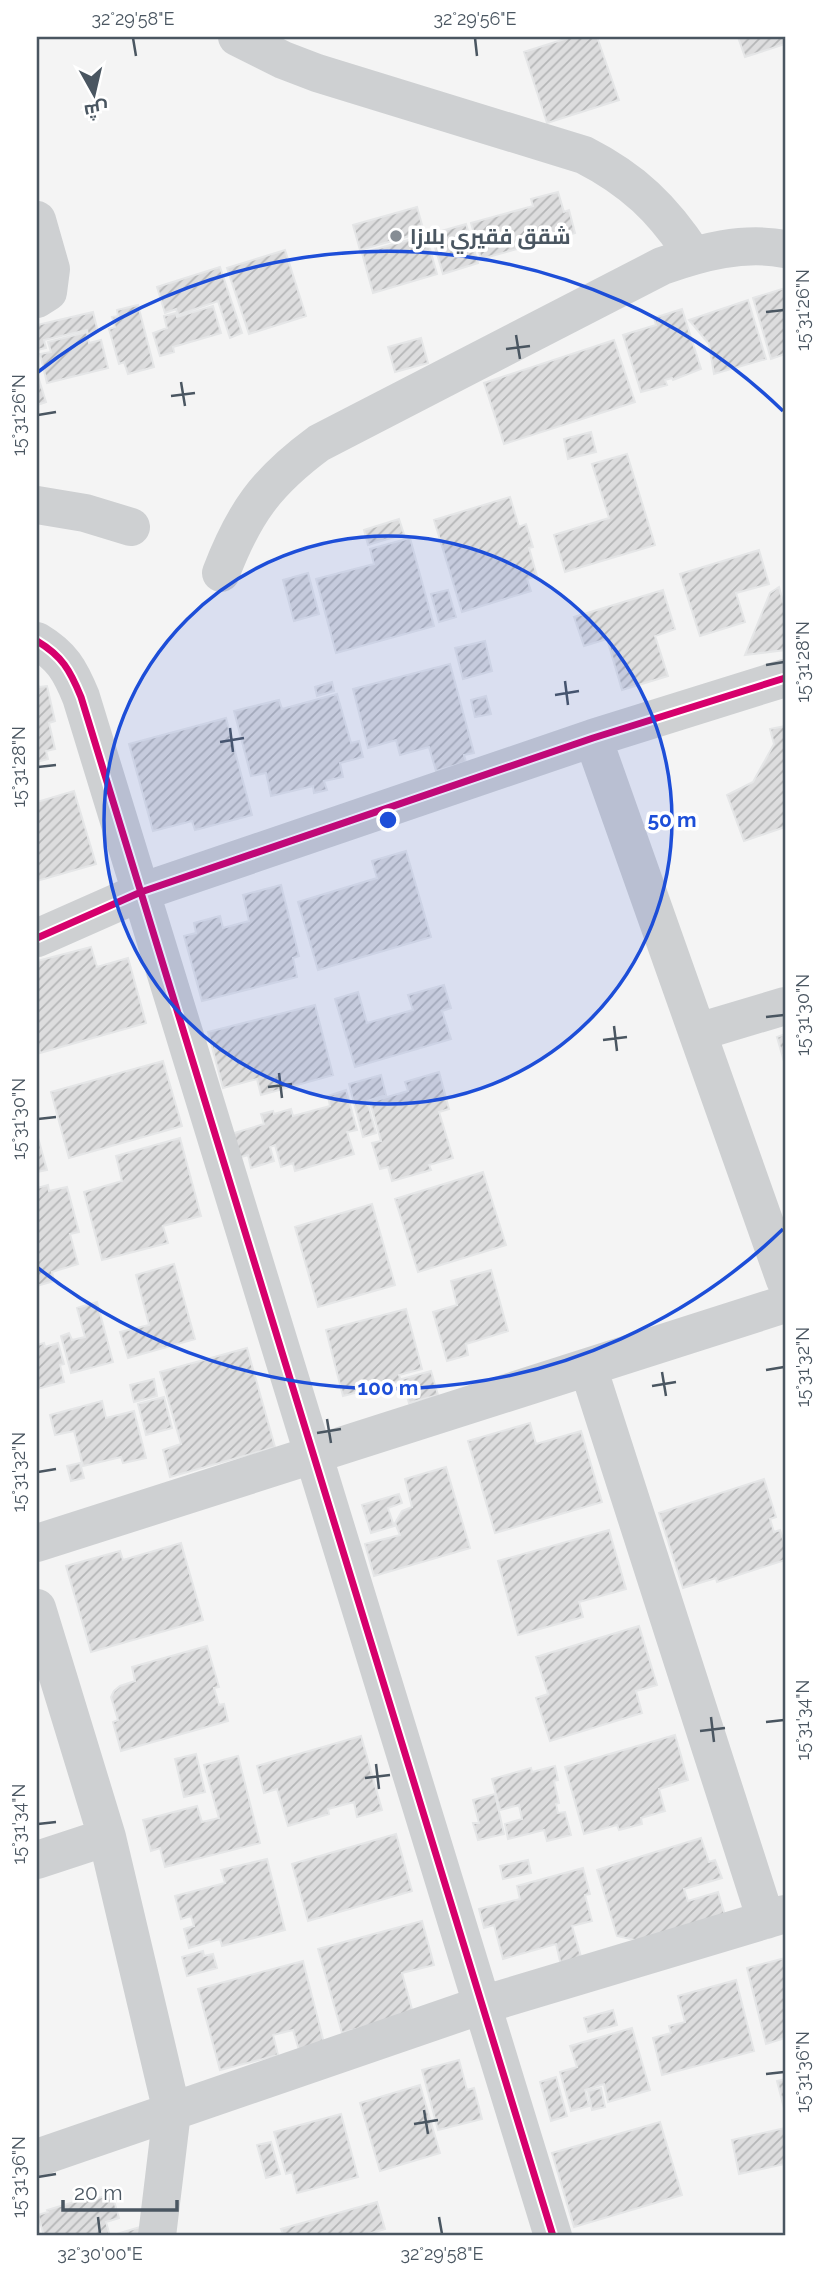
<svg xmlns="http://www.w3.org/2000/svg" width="822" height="2273" font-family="Raleway,Cairo,sans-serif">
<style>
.building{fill:url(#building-hatch);stroke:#e5e6e7;stroke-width:2}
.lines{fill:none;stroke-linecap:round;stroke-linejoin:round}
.street{stroke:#ced0d2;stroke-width:38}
.cycleway-casing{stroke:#fff;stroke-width:11}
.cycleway{stroke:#d6006c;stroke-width:7}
.ticks{fill:none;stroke:#4a5661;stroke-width:2.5}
.ring{fill:none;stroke:#1d4ed8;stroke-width:3.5}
.poi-dot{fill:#868d94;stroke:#fff;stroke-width:2.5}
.labels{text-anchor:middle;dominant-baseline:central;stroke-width:7;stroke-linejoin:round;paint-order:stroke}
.poi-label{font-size:21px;font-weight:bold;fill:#4a5661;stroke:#fff;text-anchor:start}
.centre{fill:#1d4ed8;stroke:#fff;stroke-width:3.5}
.ring-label{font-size:21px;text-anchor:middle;font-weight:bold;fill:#1d4ed8;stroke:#fff;stroke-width:7;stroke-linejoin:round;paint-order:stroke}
.neatline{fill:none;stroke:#4a5661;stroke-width:2.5}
.ticks-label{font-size:18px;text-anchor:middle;fill:#4a5661}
</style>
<defs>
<pattern id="building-hatch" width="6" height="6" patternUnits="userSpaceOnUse" patternTransform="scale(1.75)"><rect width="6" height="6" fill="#ddddde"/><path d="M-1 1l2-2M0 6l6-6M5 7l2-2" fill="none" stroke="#b5b6b7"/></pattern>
</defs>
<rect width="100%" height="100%" fill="#f4f4f4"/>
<path class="building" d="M571 37H597L619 100 547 123 524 52Z
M738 37H785V44L745 57Z
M558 192 564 212 569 210 575 233 481 259 471 223 533 206 531 199Z
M417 207 424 232 360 250 353 225Z
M466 224 478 263 443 274 431 234Z
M426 235 437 274 373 293 362 253Z
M285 250 306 316 249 334 227 268Z
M220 267 242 333 230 338 218 301 178 315 176 309 165 313 157 287Z
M785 288V354L771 359 753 298Z
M748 300 766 359 714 374 709 344 689 320Z
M138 305 154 367 128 374 124 362 119 364 109 329 115 327 112 317 118 316 117 310Z
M213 306 221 333 173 347 174 352 160 356 153 333 167 328 164 316 176 313 177 317Z
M682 309 701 369 673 380 672 378 665 380 667 385 641 392 623 335 656 325 654 318Z
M93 312 98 332 88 335 87 330 44 340 46 348 37 350V325Z
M87 332 89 343 101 340 108 368 47 383 40 354 51 352 48 342Z
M421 338 428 363 395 372 388 347Z
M614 340 635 402 504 444 484 383Z
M37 373 46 402 37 405Z
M591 432 596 452 568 459 564 439Z
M627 454 655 545 565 572 554 535 609 518 592 464Z
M510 497 519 527 526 524 533 547 529 548 537 576 527 579 531 591 462 612 434 520Z
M399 519 404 534 368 545 364 530Z
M410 538 434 626 336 653 316 579 374 564 370 549Z
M759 550 769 584 736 593 745 622 700 636 680 574Z
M308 573 319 614 294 621 283 580Z
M779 587 785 609V650L745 655 770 593Z
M448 590 456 617 439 622 431 594Z
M663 590 675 629 655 636 668 676 622 690 607 639 584 646 574 617Z
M485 641 492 671 463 679 455 648Z
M450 664 474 753 464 755 466 762 436 771 429 747 400 755 396 740 368 748 353 689Z
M37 682 39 687 47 686 55 721 49 723 55 749 46 751 48 759 37 762Z
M332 682 334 691 317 696 315 687Z
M337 694 351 743 359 741 363 757 340 763 343 777 324 781 327 790 314 793 313 786 271 796 266 773 251 776 234 711 279 700 282 709Z
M486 696 491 714 475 717 471 700Z
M226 718 252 815 195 830 192 821 153 831 129 744Z
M785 726V827L744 841 727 795 753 782 774 744 770 729Z
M74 791 96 864 37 881V802Z
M406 851 431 937 318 970 298 902 377 878 372 861Z
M281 885 299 956 293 958 297 977 202 1001 184 936 196 933 194 923 220 916 223 928 249 921 243 895Z
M91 947 97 967 128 958 146 1023 40 1053 37 1040V961Z
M444 985 451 1008 442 1011 451 1039 355 1067 335 999 358 992 367 1023 413 1010 408 995Z
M315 1005 333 1075 261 1095 257 1079 223 1088 208 1032Z
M785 1034V1065L777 1037Z
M163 1061 182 1126 69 1158 51 1092Z
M439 1072 449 1109 439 1112 453 1158 429 1165 431 1170 392 1181 388 1167 380 1169 372 1143 381 1141 370 1102 408 1091 405 1082Z
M381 1075 386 1095 367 1101 376 1133 363 1137 349 1084Z
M346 1090 357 1130 347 1132 354 1154 295 1171 293 1163 281 1167 275 1145 270 1147 274 1161 251 1168 248 1155 238 1158 231 1134 264 1124 261 1114 273 1111 274 1114 291 1109 293 1116 330 1106 328 1096Z
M37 1134 47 1170 37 1172Z
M180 1138 201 1216 163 1226 168 1243 102 1260 84 1192 122 1181 116 1156Z
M483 1172 506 1245 418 1272 395 1199Z
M48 1185 49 1191 67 1187 79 1232 70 1234 78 1264 52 1272 54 1281 37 1286V1188Z
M372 1204 395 1285 318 1307 295 1227Z
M174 1264 195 1339 128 1358 120 1332 149 1325 136 1275Z
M491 1270 508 1331 466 1344 468 1355 447 1361 433 1312 457 1305 451 1281Z
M97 1302 113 1362 71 1373 61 1336 69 1333 72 1340 85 1337 77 1308Z
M406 1309 422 1369 399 1375 401 1381 343 1396 326 1330Z
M44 1343 45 1347 58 1343 64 1364 60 1365 64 1382 37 1389V1345Z
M247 1348 275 1447 170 1477 163 1450 181 1444 160 1372Z
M431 1371 438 1395 409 1403 402 1379Z
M154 1379 157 1396 134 1402 130 1385Z
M164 1397 172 1428 146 1435 138 1404Z
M102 1401 106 1418 134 1411 146 1458 123 1463 121 1457 83 1466 74 1431 55 1435 50 1415Z
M530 1423 536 1444 581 1431 602 1502 495 1533 468 1441Z
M80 1463 84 1478 71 1481 67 1466Z
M446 1467 470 1548 374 1576 365 1544 400 1535 395 1523 402 1511 412 1507 405 1479Z
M764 1479 776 1517 770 1519 774 1532 780 1530 785 1545V1560L717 1582 716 1578 683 1588 659 1513Z
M399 1494 402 1503 388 1508 394 1526 371 1533 362 1505Z
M609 1530 626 1589 579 1602 583 1617 518 1635 498 1561Z
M181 1543 203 1620 91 1652 66 1566 120 1551 123 1560Z
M639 1626 657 1685 636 1691 642 1713 550 1741 536 1698 548 1694 536 1657Z
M207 1646 219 1687 214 1688 219 1705 224 1704 228 1721 121 1751 113 1722 118 1720 111 1697 114 1691 120 1686 135 1681 132 1667Z
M675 1735 688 1780 659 1789 665 1811 641 1818 642 1824 619 1830 617 1825 584 1834 565 1767Z
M361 1736 382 1810 357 1817 354 1802 328 1809 329 1814 288 1826 277 1789 264 1793 257 1766Z
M196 1754 205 1792 184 1797 175 1759Z
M238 1756 260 1843 165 1867 160 1848 151 1851 143 1820 197 1806 202 1822 219 1818 204 1765Z
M555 1766 558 1780 554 1781 559 1803 556 1804 558 1813 565 1812 571 1835 547 1841 544 1830 508 1839 505 1824 522 1819 519 1805 500 1810 492 1779 531 1768 532 1772Z
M495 1794 504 1834 478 1840 473 1823H479L473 1800Z
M396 1834 412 1891 308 1921 292 1864Z
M701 1838 709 1862 715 1860 722 1878 684 1889 688 1901 718 1892 728 1925 662 1946 617 1936 597 1870Z
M267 1859 285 1930 222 1946 220 1939 189 1948 184 1929 194 1926 191 1916 181 1919 175 1896 225 1883 221 1870Z
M528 1860 531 1873 503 1879 500 1866Z
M583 1868 590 1894 585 1895 592 1921 572 1926 582 1960 561 1965 556 1944 503 1959 494 1925 484 1928 479 1909 520 1899 517 1886Z
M422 1921 434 1965 402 1973 413 2013 342 2033 318 1949Z
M203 1951 204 1956 213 1954 217 1968 187 1976 182 1957Z
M785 1958V2038L766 2044 747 1968Z
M303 1961 324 2043 299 2050 293 2030 273 2035 278 2055 220 2070 198 1989Z
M736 1980 754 2051 662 2075 653 2038 671 2033 669 2026 685 2022 678 1996Z
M613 2010 617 2025 588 2032 584 2018Z
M632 2028 650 2090 608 2102 604 2084 585 2090 589 2106 571 2111 560 2072 577 2067 570 2046Z
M459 2060 467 2090 474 2088 482 2119 438 2130 422 2070Z
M556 2077 567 2116 551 2121 540 2082Z
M785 2079V2112L777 2081Z
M420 2085 440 2153 380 2171 360 2103Z
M601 2088 605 2107 592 2110 588 2091Z
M341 2114 358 2177 297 2193 292 2172 286 2174 274 2132Z
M660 2122 682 2195 574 2227 552 2153Z
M785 2128V2164L739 2174 732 2140Z
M271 2142 280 2174 266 2178 257 2145Z
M112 2194 119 2218 106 2222 110 2236 140 2227 142 2236H44L38 2215 48 2212 47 2210 94 2196 95 2199Z
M377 2202 385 2229 361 2236H284L281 2229Z"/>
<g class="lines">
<path class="street" d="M237 37 283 60 317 73 584 155C633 180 663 209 693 255
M37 220 51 269 48 292 37 299
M37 505 85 513 131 527
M221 573C244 513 266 482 319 443L662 266C702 252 743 241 785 249
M37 641C62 656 70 670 81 697L553 2236
M593 738 785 1280
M37 938 141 892 593 738 785 678
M698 1032 785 1006
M588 1367 766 1920
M37 1543 785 1304
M37 1608 107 1837 172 2112 157 2236
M37 1860 107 1837
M37 2158 482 2005 785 1914"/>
<defs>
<path id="cycleway" d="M37 641C62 656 70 670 81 697L553 2236
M37 938 141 892 593 738 785 678"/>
</defs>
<use href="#cycleway" class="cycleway-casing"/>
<use href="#cycleway" class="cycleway"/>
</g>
<path class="ticks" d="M133 38 136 56M475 38 477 56M766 312 784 310M516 335 520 359M506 349 530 346M181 382 185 406M171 396 195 393M38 415 56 412M766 665 784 662M565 681 568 705M555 695 579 691M230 728 233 752M220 742 244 738M38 767 56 765M766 1017 784 1015M614 1026 617 1051M603 1040 627 1037M279 1073 282 1098M268 1087 292 1084M38 1119 56 1117M766 1370 784 1367M662 1372 666 1396M652 1386 676 1382M327 1419 331 1443M317 1433 341 1429M38 1472 56 1469M711 1717 714 1742M766 1722 784 1720M700 1731 725 1728M376 1764 379 1789M365 1778 390 1775M38 1824 56 1822M766 2074 784 2072M424 2110 428 2134M414 2124 438 2120M38 2177 56 2174M98 2217 100 2234M439 2217 442 2234"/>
<circle cx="388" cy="820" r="284" fill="#1d4ed8" fill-opacity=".12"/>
<g class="ring">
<circle cx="388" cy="820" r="284"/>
<path d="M783 1229A568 568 0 0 1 38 1268M38 372A568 568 0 0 1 783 411"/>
</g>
<circle class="poi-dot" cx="396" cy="236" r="7"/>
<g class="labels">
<g class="poi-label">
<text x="410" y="236">شقق فقيري بلازا</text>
</g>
</g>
<circle cx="388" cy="820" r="10" class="centre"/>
<g class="ring-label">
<text x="672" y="827">50 m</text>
<text x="388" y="1395">100 m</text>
</g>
<rect width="822" height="2273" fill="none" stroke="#ffffff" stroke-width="77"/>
<g transform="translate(94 94) rotate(172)" stroke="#ffffff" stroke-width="5" paint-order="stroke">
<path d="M0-5L12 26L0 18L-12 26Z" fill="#4a5661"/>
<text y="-10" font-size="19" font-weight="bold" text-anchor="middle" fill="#4a5661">ش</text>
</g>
<path d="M63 2200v10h114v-10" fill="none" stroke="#4a5661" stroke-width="3.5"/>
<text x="74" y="2200" font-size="21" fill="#4a5661" stroke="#ffffff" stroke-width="5" paint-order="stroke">20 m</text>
<rect x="38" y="38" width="746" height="2196" class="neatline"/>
<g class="ticks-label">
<text x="133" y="25">32°29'58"E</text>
<text x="475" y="25">32°29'56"E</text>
<text transform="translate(803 310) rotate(-90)" y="6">15°31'26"N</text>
<text transform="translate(19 415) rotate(-90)" y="6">15°31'26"N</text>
<text transform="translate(803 662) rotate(-90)" y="6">15°31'28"N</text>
<text transform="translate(19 767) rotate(-90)" y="6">15°31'28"N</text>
<text transform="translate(803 1015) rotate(-90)" y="6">15°31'30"N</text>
<text transform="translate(19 1119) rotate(-90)" y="6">15°31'30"N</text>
<text transform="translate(803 1367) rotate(-90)" y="6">15°31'32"N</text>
<text transform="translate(19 1472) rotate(-90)" y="6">15°31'32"N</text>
<text transform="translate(803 1720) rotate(-90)" y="6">15°31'34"N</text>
<text transform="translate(19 1824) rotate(-90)" y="6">15°31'34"N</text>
<text transform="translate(803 2072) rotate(-90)" y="6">15°31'36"N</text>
<text transform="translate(19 2177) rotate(-90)" y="6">15°31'36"N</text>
<text x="100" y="2260">32°30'00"E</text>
<text x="442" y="2260">32°29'58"E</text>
</g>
</svg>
